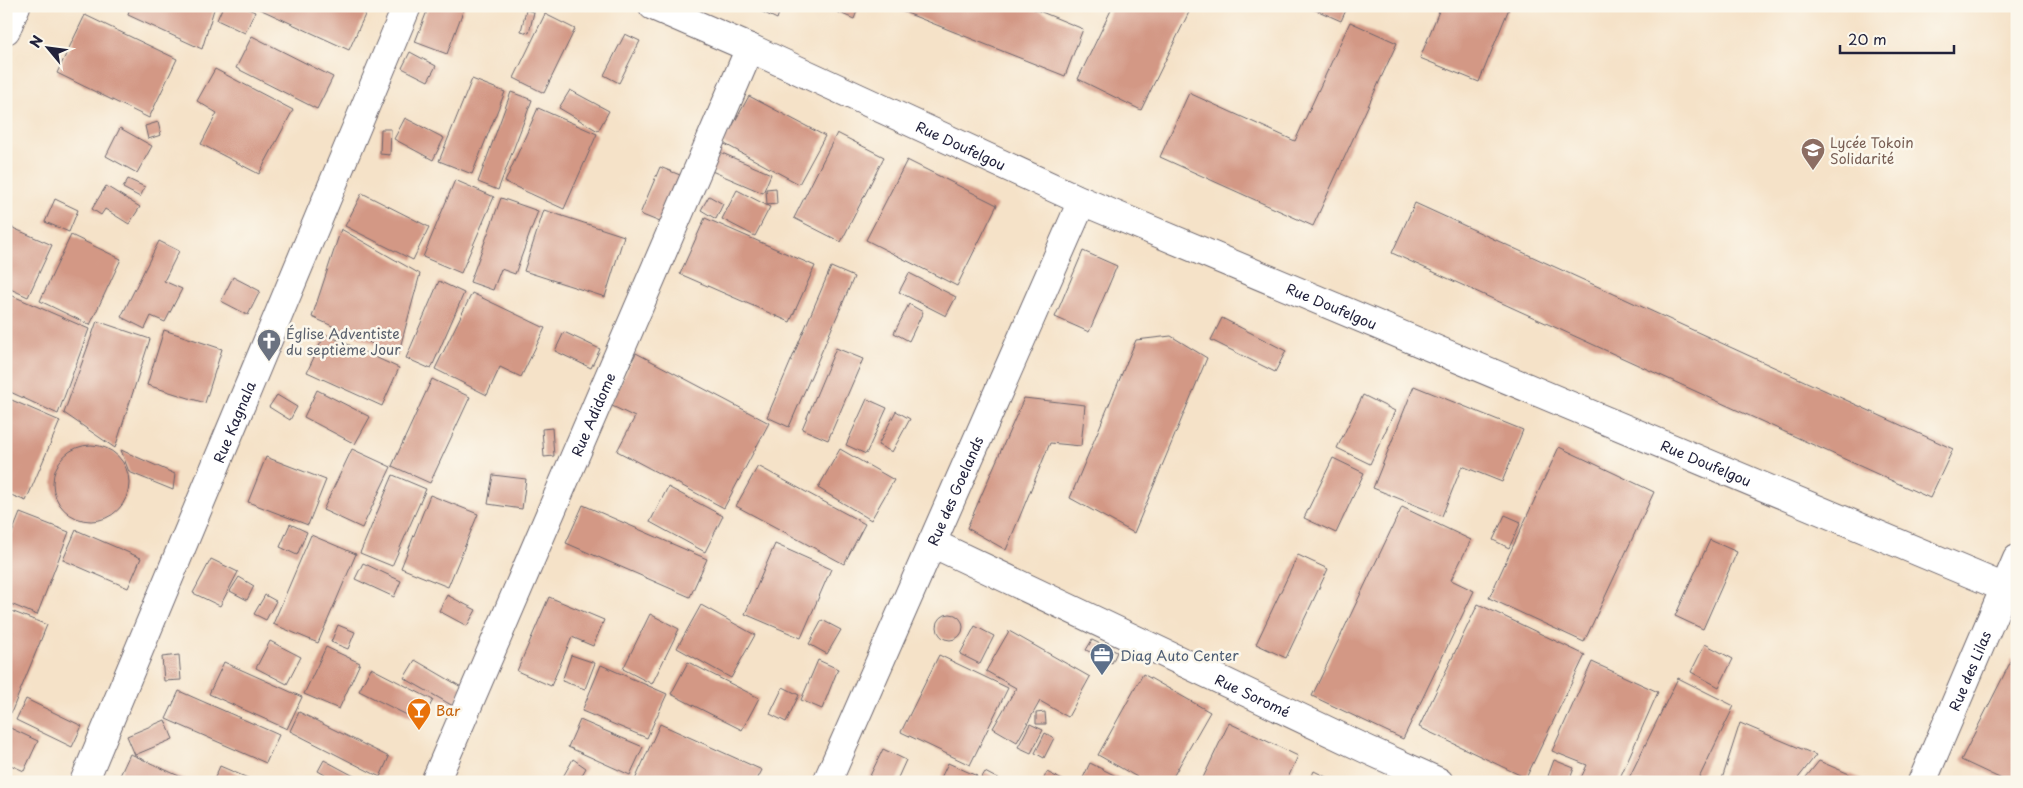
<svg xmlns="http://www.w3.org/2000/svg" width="2023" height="788" font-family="'Playpen Sans',sans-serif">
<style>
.building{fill:#d39885}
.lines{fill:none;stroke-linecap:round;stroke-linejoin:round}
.minor-casing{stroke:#6c656c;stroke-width:30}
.minor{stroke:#fff;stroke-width:28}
.labels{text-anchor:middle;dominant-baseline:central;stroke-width:5;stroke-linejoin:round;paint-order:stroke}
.education-label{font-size:14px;fill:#785e54;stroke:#fbf7ec;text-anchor:start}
.street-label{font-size:14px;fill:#22223b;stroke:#fbf7ec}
.worship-label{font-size:14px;fill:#5b616d;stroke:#fbf7ec;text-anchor:start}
.service-label{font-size:14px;fill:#4e5e75;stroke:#fbf7ec;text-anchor:start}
.food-label{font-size:14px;fill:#c56008;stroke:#fbf7ec;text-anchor:start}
</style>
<rect width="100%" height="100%" fill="#fbf7ec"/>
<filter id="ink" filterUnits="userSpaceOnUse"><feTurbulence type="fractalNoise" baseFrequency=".02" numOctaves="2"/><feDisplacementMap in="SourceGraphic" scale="10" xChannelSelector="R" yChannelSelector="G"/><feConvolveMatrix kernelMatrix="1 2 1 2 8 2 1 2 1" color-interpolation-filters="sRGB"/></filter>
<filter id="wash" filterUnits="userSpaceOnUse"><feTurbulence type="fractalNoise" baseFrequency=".0096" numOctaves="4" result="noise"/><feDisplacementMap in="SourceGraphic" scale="20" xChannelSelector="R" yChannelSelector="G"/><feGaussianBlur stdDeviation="1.12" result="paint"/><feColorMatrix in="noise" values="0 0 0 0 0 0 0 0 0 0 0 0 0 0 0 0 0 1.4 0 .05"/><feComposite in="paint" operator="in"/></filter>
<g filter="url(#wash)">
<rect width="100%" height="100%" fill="#f5e2c8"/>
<g id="blocks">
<path class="building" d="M130 6H215L202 49 128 15Z
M223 6H242L255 12 245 33 217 20Z
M253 6H369L349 50Z
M429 6H465L447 54 415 42Z
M750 6H766L779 13 777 19Z
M823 6H859L854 19Z
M889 6H1027L1083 29 1065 76Z
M1113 6H1192L1141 110 1078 79Z
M1307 6H1348L1341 21Z
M1441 6H1510L1479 82 1420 58Z
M526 10 534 12 529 33 521 31Z
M545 14 575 29 544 93 514 78Z
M85 15 177 59 149 118 57 73Z
M1350 22 1397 43 1313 226 1160 157 1189 93 1295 141Z
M625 34 640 41 619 83 604 75Z
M252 36 333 77 317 109 236 68Z
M410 52 436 66 428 81 402 68Z
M215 69 293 110 259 174 201 144 217 113 197 101Z
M472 79 505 92 472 174 439 161Z
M570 90 609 111 598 131 559 108Z
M511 92 532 100 498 190 478 182Z
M749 96 825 136 799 184 723 143Z
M538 108 597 134 564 209 505 182Z
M405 118 444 138 433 160 394 139Z
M158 122 161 135 148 139 145 126Z
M120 128 152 146 137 173 106 156Z
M381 129H391L390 155 380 154Z
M837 133 884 157 841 242 794 218Z
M715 150 771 174 763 193 707 169Z
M907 160 997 205 957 286 866 240Z
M660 167 680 175 660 222 640 214Z
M128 179 145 187 140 197 123 188Z
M455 180 494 197 461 273 423 257Z
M106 186 140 207 129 224 105 209 101 215 92 209Z
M776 188 777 204 767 205 766 189Z
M737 190 770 207 755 236 722 219Z
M362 193 429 227 413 260 345 226Z
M709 196 723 204 716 219 701 210Z
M501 198 538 211 515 274 501 269 493 290 470 282Z
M55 199 78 210 69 232 45 222Z
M1415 203 1953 449 1930 498 1392 253Z
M544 210 624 236 605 297 524 271Z
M705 218 815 266 790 322 680 274Z
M6 225 52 245 28 297 6 287Z
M341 229 420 274 398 355 312 317Z
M71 235 121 259 90 325 40 301Z
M159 241 179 251 164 281 182 289 165 322 151 316 145 329 121 317Z
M1083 251 1117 266 1089 332 1055 317Z
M831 267 854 277 789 427 767 417Z
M909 273 956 297 946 316 899 292Z
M233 277 260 291 248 315 221 301Z
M439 281 464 293 431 369 406 358Z
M6 293 89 329 58 414 6 390Z
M472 293 545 328 521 377 500 367 487 395 435 369Z
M909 304 923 312 909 341 894 333Z
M1222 318 1286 351 1275 372 1211 340Z
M97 321 150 339 115 448 64 413Z
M164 330 222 349 205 403 147 385Z
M564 332 600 349 591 368 555 351Z
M325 334 399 368 382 406 307 372Z
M1171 336 1207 358 1134 533 1070 498 1136 340Z
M836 348 863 359 828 440 802 429Z
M636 353 769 423 724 508 617 451 635 417 610 405Z
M432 379 470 397 430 483 392 466Z
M1414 386 1523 430 1502 482 1462 466 1442 516 1373 488Z
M317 390 370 417 355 444 304 417Z
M277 395 297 407 290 420 269 407Z
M1363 395 1395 411 1370 464 1337 448Z
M7 398 60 421 26 501 6 493Z
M1024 398 1085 405 1081 446 1050 443 1006 550 967 528Z
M867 399 887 408 866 454 846 445Z
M896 411 910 419 892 452 878 445Z
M552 428 554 456 544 457 542 429Z
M53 483a38 38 0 1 1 76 0a38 38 0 1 1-76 0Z
M1559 447 1654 492 1584 642 1489 598Z
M352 449 391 467 362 528 323 510Z
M840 449 894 480 871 520 818 488Z
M121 450 175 474 173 490 129 472Z
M266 457 326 480 308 525 248 502Z
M1333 458 1364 473 1336 533 1304 518Z
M758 466 865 524 844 564 736 506Z
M393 475 426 489 392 566 360 553Z
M493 475 526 479 522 509 488 504Z
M668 487 723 516 705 552 650 522Z
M430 495 478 514 448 587 401 568Z
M583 505 707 559 690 597 566 543Z
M1402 507 1471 540 1451 580 1474 591 1403 739 1312 696Z
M20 513 69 532 37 615 6 602V548Z
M1505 515 1521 522 1509 548 1493 540Z
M290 524 307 532 297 555 280 547Z
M76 530 141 558 128 588 63 560Z
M311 535 356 554 318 643 273 624Z
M1710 540 1737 552 1703 629 1675 616Z
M775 544 831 569 801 638 745 614Z
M1298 555 1328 569 1286 658 1256 644Z
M211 559 238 572 220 606 193 593Z
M363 563 401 581 394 597 355 579Z
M239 577 254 586 247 600 230 591Z
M265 595 276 601 266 620 254 614Z
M447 595 476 610 467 626 439 611Z
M549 597 604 620 593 646 572 637 551 686 517 671Z
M1478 604 1585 655 1526 778 1419 727Z
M701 605 755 635 731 678 677 648Z
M6 609 47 625 11 713 6 712Z
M937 627a13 13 0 1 1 26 0a13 13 0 1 1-26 0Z
M650 614 679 629 652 684 623 669Z
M822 620 841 630 827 654 809 644Z
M338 625 355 632 348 649 331 642Z
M975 626 994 636 980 664 960 654Z
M1009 631 1090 677 1068 717 1040 701 1017 742 993 728 1016 688 986 671Z
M1092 640 1117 652 1112 663 1086 650Z
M270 641 301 657 287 684 256 668Z
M1705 644 1733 659 1719 687 1691 672Z
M326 647 360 663 339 709 304 694Z
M179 655 181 680 164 681 162 657Z
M571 655 595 663 585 689 562 681Z
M939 655 1008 688 970 765 901 732Z
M2012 659 2017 661V782H2008L1961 760Z
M415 660 463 688 453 706 404 678Z
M818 660 838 669 822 709 801 700Z
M224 662 302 697 287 729 209 694Z
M688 662 759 698 742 730 671 694Z
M1592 662 1658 692 1618 782 1580 780 1587 765 1552 751Z
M601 665 667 694 647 738 582 711Z
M371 668 433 700 421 722 359 691Z
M1143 674 1210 712 1170 782H1146L1098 755Z
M1678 678 1734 706 1697 782H1627Z
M783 687 799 695 786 722 770 714Z
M179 691 279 735 266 763 166 719Z
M26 699 82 726 72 747 16 720Z
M299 712 389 757 380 777 290 731Z
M1045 712 1046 724H1036V713Z
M165 720 173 739 135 755 127 736Z
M580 720 643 747 630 775 568 747Z
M1229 723 1298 756 1286 782H1201Z
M1740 723 1816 755 1795 782H1721Z
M660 724 762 770 756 782H634Z
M1030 724 1043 730 1031 753 1018 747Z
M6 726 38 741 24 771 6 763Z
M1045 733 1054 738 1044 758 1035 753Z
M883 749 906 760 896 782H867Z
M130 754 133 755 192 782H117Z
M573 759 586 768 578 782H560Z
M324 760 365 782H337L318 771Z
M1554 760 1574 768 1569 782H1562L1548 776Z
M1819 761 1868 782H1802Z
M948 763 977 776 974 782H939Z
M1090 763 1122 779 1121 782H1081Z
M220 766 257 782H213Z
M1314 771 1336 782H1309Z
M985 772 1004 782H979Z
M1047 772 1066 782H1042Z"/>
</g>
</g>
<g filter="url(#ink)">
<use href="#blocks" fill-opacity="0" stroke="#6c656c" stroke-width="1"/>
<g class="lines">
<defs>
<g id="minor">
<path id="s1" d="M653 6 750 48 1082 201 2017 593"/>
<path d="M6 30 16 6"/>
<path id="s2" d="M932 543 1366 749 1439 782"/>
<path id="s3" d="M84 782 407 6"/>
<path id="s4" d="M435 782 750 48"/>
<path id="s5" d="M827 782 1082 201"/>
<path id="s6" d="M1922 782 2017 559"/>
</g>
</defs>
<use href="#minor" class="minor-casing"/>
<use href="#minor" class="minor"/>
</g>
</g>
<defs>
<symbol id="school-pin" viewBox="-11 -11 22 30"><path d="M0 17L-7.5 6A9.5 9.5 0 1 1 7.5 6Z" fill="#8d6e63" stroke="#fbf7ec"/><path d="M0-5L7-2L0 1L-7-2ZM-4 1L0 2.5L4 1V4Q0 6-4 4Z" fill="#fff"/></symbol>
<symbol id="church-pin" viewBox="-11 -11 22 30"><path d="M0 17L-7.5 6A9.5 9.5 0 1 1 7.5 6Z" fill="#6b7280" stroke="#fbf7ec"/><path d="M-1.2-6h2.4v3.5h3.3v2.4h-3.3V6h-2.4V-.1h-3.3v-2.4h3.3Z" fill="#fff"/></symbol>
<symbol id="office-pin" viewBox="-11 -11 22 30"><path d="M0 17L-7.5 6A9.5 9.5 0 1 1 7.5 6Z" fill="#5c6f8a" stroke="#fbf7ec"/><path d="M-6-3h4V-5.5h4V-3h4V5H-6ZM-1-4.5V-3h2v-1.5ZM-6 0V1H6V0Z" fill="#fff"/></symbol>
<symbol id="bar-pin" viewBox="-11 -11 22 30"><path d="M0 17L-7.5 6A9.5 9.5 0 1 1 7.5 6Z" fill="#e8710a" stroke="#fbf7ec"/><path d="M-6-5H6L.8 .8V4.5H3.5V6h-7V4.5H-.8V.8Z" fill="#fff"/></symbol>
</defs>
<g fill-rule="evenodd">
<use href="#school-pin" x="1799" y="136" width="28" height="38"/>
<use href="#church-pin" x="255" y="327" width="28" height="38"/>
<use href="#office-pin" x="1088" y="641" width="28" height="38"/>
<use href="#bar-pin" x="405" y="696" width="28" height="38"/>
</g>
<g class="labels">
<g class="education-label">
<text x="1830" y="142">Lycée Tokoin<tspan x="1830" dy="16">Solidarité</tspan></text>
</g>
<g class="street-label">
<text stroke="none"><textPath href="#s1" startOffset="338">Rue Doufelgou</textPath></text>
<text stroke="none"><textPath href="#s1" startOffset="742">Rue Doufelgou</textPath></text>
<text stroke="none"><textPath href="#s4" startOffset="400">Rue Adidome</textPath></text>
<text stroke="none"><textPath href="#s3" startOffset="390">Rue Kagnala</textPath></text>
<text stroke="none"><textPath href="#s1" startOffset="1148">Rue Doufelgou</textPath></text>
<text stroke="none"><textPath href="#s5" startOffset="318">Rue des Goelands</textPath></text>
<text stroke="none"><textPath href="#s6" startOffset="121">Rue des Lilas</textPath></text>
<text stroke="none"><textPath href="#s2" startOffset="355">Rue Soromé</textPath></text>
</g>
<g class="worship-label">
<text x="286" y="333">Église Adventiste<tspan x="286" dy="16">du septième Jour</tspan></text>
</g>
<g class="service-label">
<text x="1120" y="655">Diag Auto Center</text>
</g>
<g class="food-label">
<text x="436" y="710">Bar</text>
</g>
</g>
<rect width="2023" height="788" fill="none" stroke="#fbf7ec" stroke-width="25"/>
<g transform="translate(48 48) rotate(299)" stroke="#fbf7ec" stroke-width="4" paint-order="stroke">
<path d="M0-4L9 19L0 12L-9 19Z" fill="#22223b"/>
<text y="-8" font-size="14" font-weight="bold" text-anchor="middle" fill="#22223b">N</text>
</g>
<path d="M1840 45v8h114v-8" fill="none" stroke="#22223b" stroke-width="2.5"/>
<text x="1848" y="45" font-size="15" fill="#22223b" stroke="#fbf7ec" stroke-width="4" paint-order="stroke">20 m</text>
</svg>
